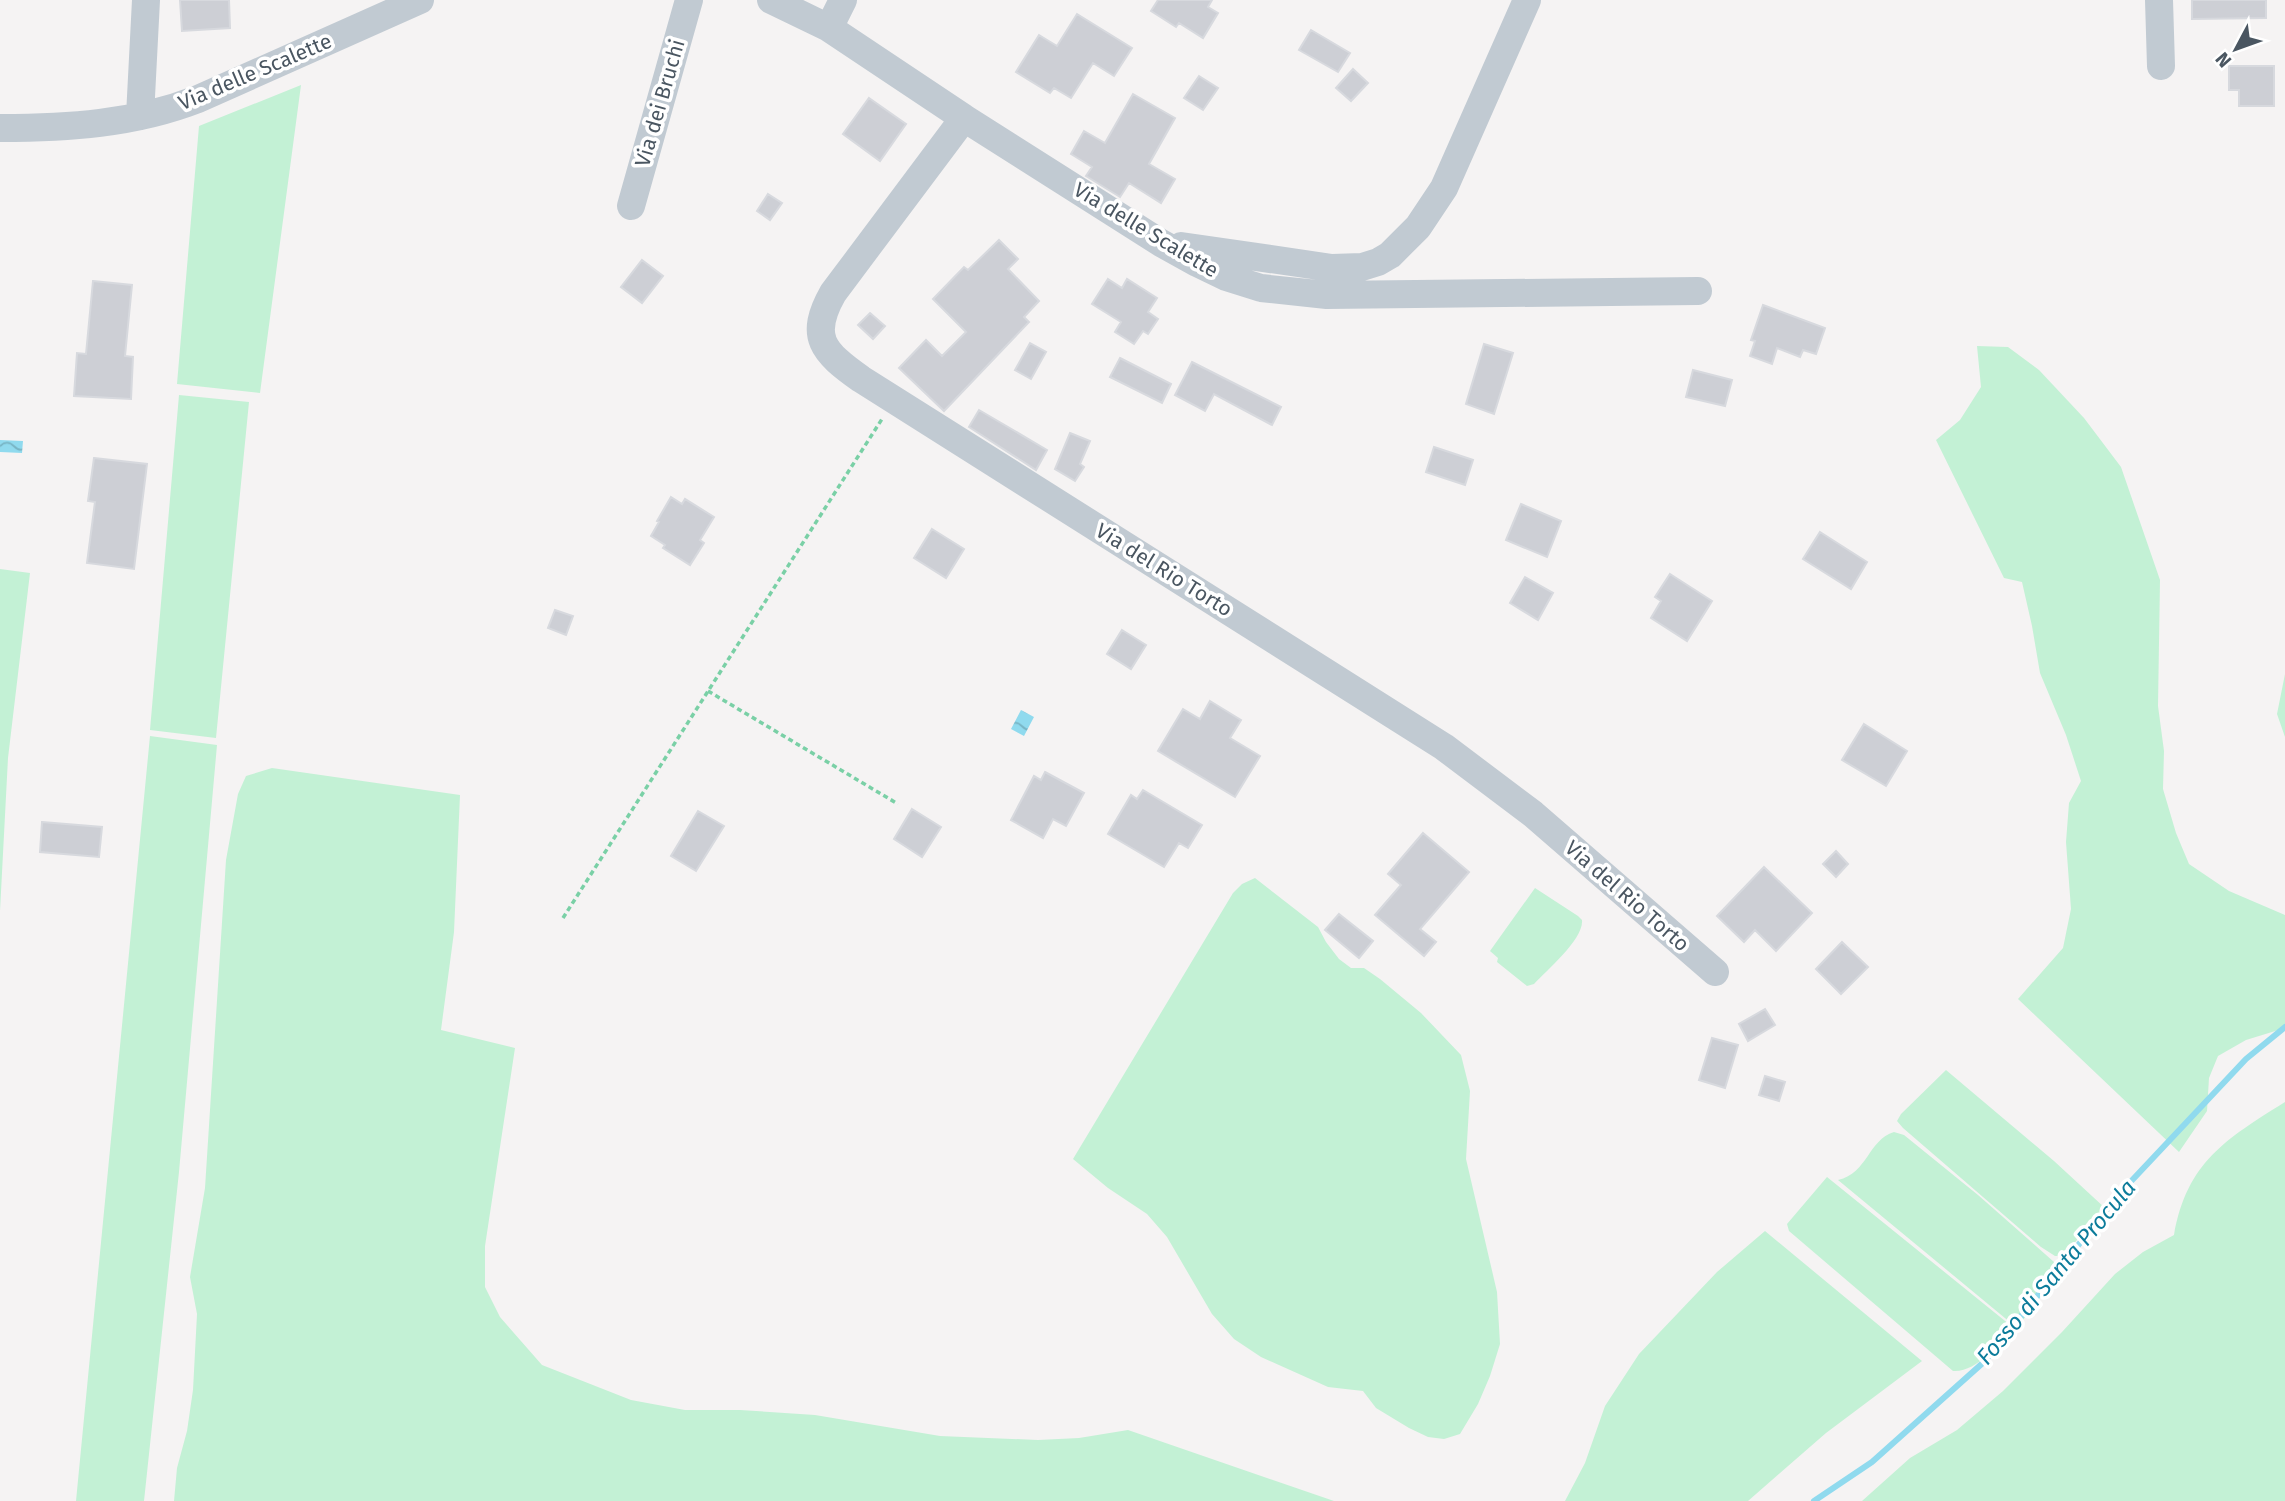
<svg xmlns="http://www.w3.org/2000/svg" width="2285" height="1501" font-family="'Fira Sans',sans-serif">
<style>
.grass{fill:#c3f1d5}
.water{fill:url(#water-waves)}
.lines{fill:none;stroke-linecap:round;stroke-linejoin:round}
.stream{stroke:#90daee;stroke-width:6}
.building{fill:#cdcfd5;stroke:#d7d9de;stroke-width:2}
.path{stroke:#7ad0a6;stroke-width:3.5;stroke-dasharray:5 3.5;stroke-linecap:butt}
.minor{stroke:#c1cad2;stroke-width:28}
.labels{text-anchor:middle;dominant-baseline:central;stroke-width:7;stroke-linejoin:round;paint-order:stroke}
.street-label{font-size:21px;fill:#4a5661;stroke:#fff}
.water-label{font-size:23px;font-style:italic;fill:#0c7c9b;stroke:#fff}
</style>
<defs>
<pattern id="water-waves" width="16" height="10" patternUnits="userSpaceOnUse" patternTransform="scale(1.75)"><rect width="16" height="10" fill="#90daee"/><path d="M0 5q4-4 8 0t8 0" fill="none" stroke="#78b4c4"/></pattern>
</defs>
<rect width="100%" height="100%" fill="#f5f3f3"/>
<path class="grass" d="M301 85 260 393 177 384 199 126Z
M1977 346 2008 347 2039 370 2084 418 2121 467 2160 580 2158 706 2164 751 2163 789 2176 833 2189 864 2229 891 2285 915V1028L2246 1040 2218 1056 2209 1078 2207 1111 2179 1152 2018 999 2063 948 2071 909 2066 842 2069 803 2081 781 2066 735 2040 673 2032 626 2022 582 2004 578 1936 440 1960 420 1981 387Z
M179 395 249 402 216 738 150 730Z
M0 569 30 573 8 758 0 911Z
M2285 674V737L2277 714Z
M150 736 217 745 179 1172 144 1501H76Z
M272 768 460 795 454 932 441 1030 515 1048 485 1246V1287L500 1317 542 1365 631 1400 685 1410H740L815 1415 940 1436 1038 1440 1079 1438 1128 1430 1334 1501H174L177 1468 187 1431 193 1390 197 1314 190 1277 205 1188 226 860 238 794 246 776Z
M1255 878 1318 927 1326 942 1339 959 1351 968H1364L1380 979 1421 1013 1461 1055 1470 1091 1466 1159 1497 1292 1500 1344 1490 1376 1478 1404 1460 1434 1444 1439 1428 1437 1409 1428 1376 1408 1363 1391 1328 1387 1261 1357 1234 1339 1212 1314 1167 1237 1147 1214 1108 1188 1073 1159 1233 893 1242 884Z
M1535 888 1578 916 1582 920C1584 939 1547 970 1534 984L1527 986 1497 962 1498 958 1490 951Z
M1946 1070 2054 1161 2105 1208 2063 1256H2055L2041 1247 1903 1128 1897 1121 1901 1114Z
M2285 1102V1501H1862L1910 1458 1957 1430 2003 1391 2062 1332 2115 1274 2143 1252 2174 1235C2187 1162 2226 1139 2285 1102Z
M1894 1132 1904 1135 1978 1195 2054 1262 2055 1278 2017 1328 1838 1180C1868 1173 1868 1140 1894 1132Z
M1827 1177 2015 1329C1999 1343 1976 1373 1953 1371L1789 1231 1787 1224Z
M1765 1231 1922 1361 1826 1433 1748 1501H1565L1585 1463 1605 1406 1639 1354 1717 1272Z"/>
<path class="water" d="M0 440 23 441 22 453 0 452Z
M1021 710 1034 717 1024 736 1011 729Z"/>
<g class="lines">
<path class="stream" d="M1814 1501 1872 1462 1985 1361 2121 1192 2246 1059 2285 1027"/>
</g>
<path class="building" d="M180 0H229L230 28 182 31Z
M1158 0H1212L1208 7 1218 13 1203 38 1179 23 1176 27 1151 11Z
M2192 0H2266V18L2192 19Z
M1077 14 1132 48 1114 76 1093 63 1071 98 1054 88 1050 93 1016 72 1039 35 1057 46Z
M1311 30 1350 53 1338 72 1299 50Z
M2229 66H2274V106H2239V90H2229Z
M1353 69 1368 83 1351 101 1336 88Z
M1199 76 1218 88 1203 110 1184 98Z
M1133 94 1175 118 1149 164 1175 179 1161 203 1129 183 1120 197 1086 176 1092 167 1071 154 1084 131 1105 143Z
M869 98 906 124 880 161 843 134Z
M768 194 782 203 770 220 757 211Z
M999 240 1018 259 1008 269 1039 301 1024 317 1029 322 944 411 899 368 926 340 942 356 966 332 933 299 964 267 968 270Z
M642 260 663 276 642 303 621 287Z
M1108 279 1122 288 1127 279 1157 298 1148 312 1158 319 1148 334 1143 331 1134 344 1115 332 1121 322 1092 304Z
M93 281 132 285 125 356 133 357 131 399 74 396 77 353 86 354Z
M1763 305 1825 328 1816 354 1803 350 1800 357 1777 348 1772 364 1750 356 1755 341 1751 340Z
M870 313 885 326 873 339 858 325Z
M1030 343 1046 352 1031 379 1015 370Z
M1484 344 1513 353 1494 414 1466 404Z
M1120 358 1171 384 1162 403 1110 377Z
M1192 362 1281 407 1272 425 1214 394 1205 411 1175 395Z
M1693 370 1732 380 1725 406 1686 397Z
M979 410 1047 450 1036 470 969 427Z
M1070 433 1090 441 1080 464 1084 467 1075 481 1055 469Z
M1434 447 1473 460 1465 485 1426 472Z
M94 458 147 464 134 569 87 563 95 502 88 501Z
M671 497 682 504 685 499 714 517 700 540 704 543 690 565 663 548 665 545 651 536 659 522 657 521Z
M1521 504 1561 521 1547 557 1506 540Z
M932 529 964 549 946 578 914 558Z
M1820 532 1867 562 1851 589 1803 559Z
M1670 574 1712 601 1687 641 1651 618 1661 601 1655 597Z
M1525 577 1553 593 1538 620 1510 603Z
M555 610 573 616 566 635 548 628Z
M1122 630 1146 645 1131 669 1107 654Z
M1210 701 1241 720 1230 738 1260 756 1235 797 1158 751 1183 709 1200 719Z
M1864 724 1907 751 1886 786 1842 760Z
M1045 772 1084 793 1066 826 1053 819 1043 838 1011 820 1034 776 1041 780Z
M1143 790 1202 825 1188 848 1179 843 1164 867 1108 834 1131 795 1137 799Z
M912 809 941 827 922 857 894 839Z
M698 811 724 826 696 871 671 856Z
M42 822 102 827 99 857 40 852Z
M1423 833 1469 872 1420 929 1436 942 1424 956 1375 915 1401 885 1388 874Z
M1836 851 1848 864 1836 877 1823 864Z
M1764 867 1812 913 1776 951 1755 930 1744 942 1717 916Z
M1339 914 1373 941 1359 958 1325 930Z
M1842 942 1868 967 1841 994 1816 969Z
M1765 1009 1775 1025 1748 1041 1739 1024Z
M1712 1038 1738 1045 1725 1088 1699 1080Z
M1765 1076 1785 1082 1779 1101 1759 1095Z"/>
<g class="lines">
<path class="path" d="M708 691 898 804
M563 918 882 419"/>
<path class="minor" d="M771 0 829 28 964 118 1161 243 1197 263 1226 277 1261 288 1327 295 1698 291
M2159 0 2161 66
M829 28 843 0
M140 116 146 0
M964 118 833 293C808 337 823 352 861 379L1444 747 1533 814 1715 972
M0 128C67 128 134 124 198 99L420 0
M631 206 689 0
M1181 246 1332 268 1362 267 1378 262 1390 255 1418 227 1444 188 1527 0"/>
</g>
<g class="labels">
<g class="street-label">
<text transform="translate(255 72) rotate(-23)">Via delle Scalette</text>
<text transform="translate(660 103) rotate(-74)">Via dei Bruchi</text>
<text transform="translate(1146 230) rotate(31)">Via delle Scalette</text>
<text transform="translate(1164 570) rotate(32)">Via del Rio Torto</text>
<text transform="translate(1627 896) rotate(41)">Via del Rio Torto</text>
</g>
<g class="water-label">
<text transform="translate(2056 1272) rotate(-50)">Fosso di Santa Procula</text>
</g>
</g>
<g transform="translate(2236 49) rotate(229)" stroke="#ffffff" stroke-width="5" paint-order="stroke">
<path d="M0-5L12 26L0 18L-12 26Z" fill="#4a5661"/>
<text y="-10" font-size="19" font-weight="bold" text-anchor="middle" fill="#4a5661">N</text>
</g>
</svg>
